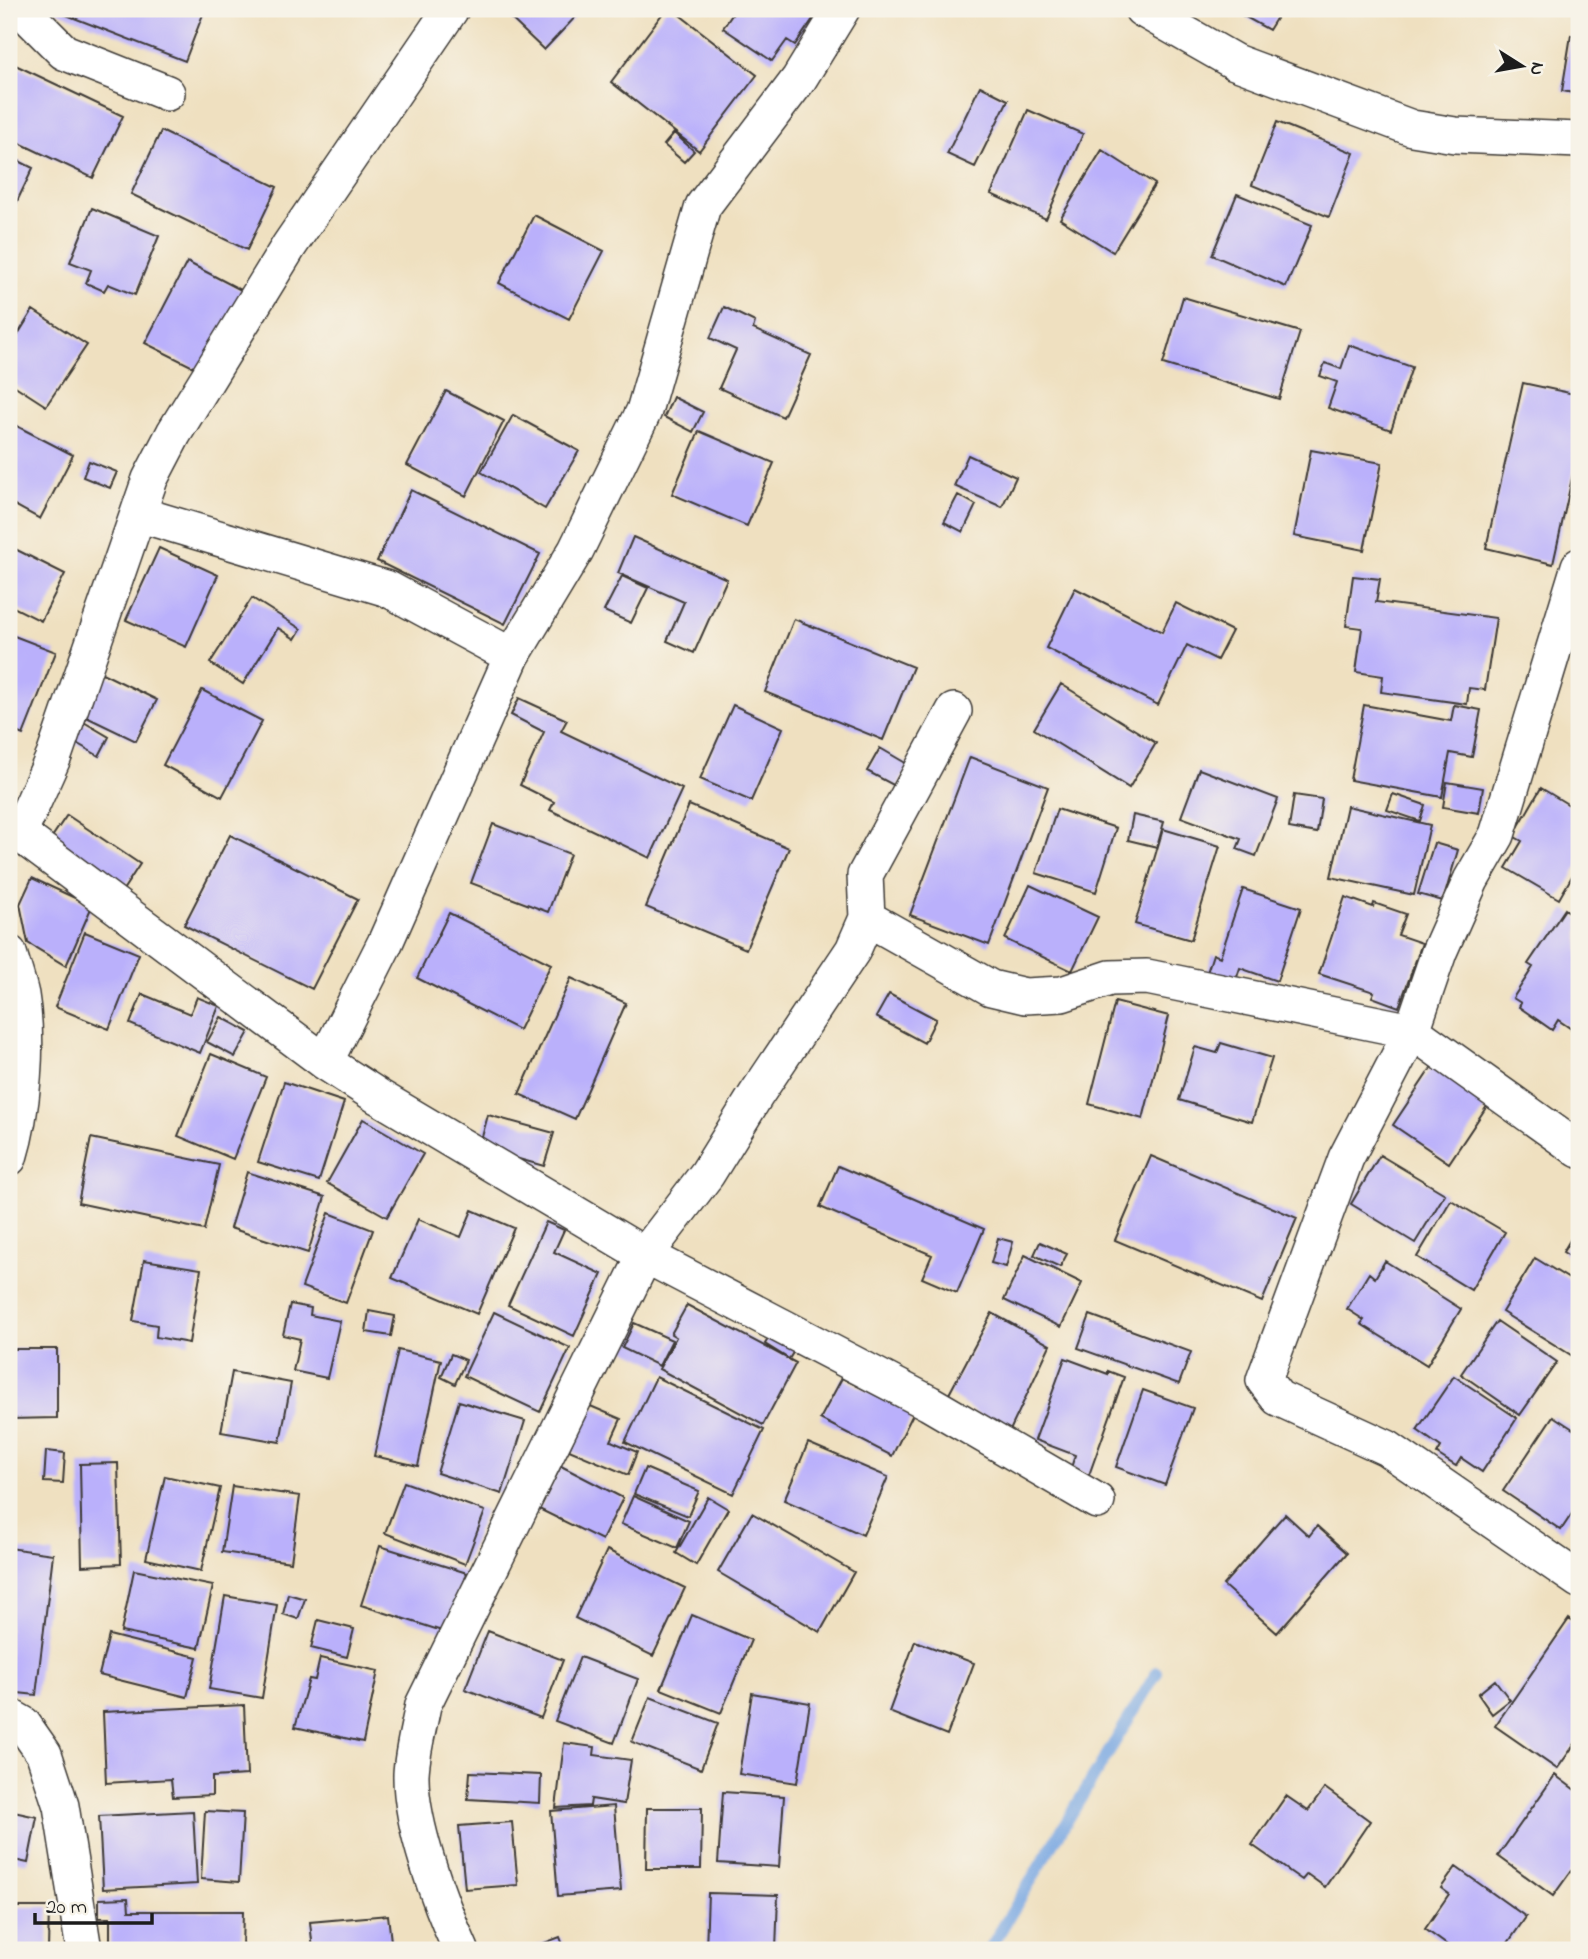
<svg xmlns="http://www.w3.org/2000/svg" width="1588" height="1959" font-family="'Indie Flower',sans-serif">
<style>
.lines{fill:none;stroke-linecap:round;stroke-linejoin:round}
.stream{stroke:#79a7e2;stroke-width:12}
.building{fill:#bab0fb}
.minor-casing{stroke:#3c3935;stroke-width:38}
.minor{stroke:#fff;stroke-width:35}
</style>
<rect width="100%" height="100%" fill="#f7f3e8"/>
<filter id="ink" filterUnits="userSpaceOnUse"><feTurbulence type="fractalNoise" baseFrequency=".0143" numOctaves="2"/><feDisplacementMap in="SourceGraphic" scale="14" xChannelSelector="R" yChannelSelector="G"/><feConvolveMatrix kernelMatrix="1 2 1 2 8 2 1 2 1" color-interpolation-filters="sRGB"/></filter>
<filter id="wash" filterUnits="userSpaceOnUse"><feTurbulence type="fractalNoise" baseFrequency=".00686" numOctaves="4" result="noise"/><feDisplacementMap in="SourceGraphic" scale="28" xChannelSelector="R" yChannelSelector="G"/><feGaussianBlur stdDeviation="1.57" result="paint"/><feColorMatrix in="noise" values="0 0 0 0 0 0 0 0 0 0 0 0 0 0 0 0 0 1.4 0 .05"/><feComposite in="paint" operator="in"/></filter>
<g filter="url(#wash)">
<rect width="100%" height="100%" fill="#efe0c0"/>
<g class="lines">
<path class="stream" d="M989 1950 1157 1672"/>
</g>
<g id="blocks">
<path class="building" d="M51 9H205L185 61Z
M501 9H583L544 50Z
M666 9H672L757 75 699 151 611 82Z
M736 9H806L805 10 815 16 795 45 787 40 772 61 723 28Z
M1231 9H1282L1269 30Z
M1571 35 1579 37V94L1562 91Z
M9 62 123 116 93 178 9 138Z
M980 86 1008 100 975 167 947 154Z
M1028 110 1083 134 1046 219 991 194Z
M1277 122 1354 153 1329 217 1252 185Z
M161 131 277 187 247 250 131 194Z
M674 133 694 151 684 162 664 145Z
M1102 150 1155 184 1113 252 1060 219Z
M9 156 33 168 9 218Z
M1237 194 1312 225 1286 287 1212 255Z
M92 208 159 236 135 295 108 284 104 291 86 283 91 270 70 262Z
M534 215 604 251 569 319 499 283Z
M187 262 245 292 203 372 145 343Z
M1183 297 1300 332 1279 399 1163 364Z
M724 307 755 322 753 329 811 355 783 417 719 388 736 350 710 338Z
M33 310 87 345 46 406 9 382V349Z
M1349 345 1412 367 1391 430 1328 408 1337 382 1320 376 1325 363 1341 369Z
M1523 383 1579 395V447L1553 564 1486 548Z
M446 391 504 421 466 496 407 465Z
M673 397 703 412 693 432 664 417Z
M513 415 579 451 545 509 481 472Z
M9 422 73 455 40 519 9 502Z
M699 431 774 463 747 526 672 494Z
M1311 450 1382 463 1364 550 1294 536Z
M968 455 1016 477 1002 507 954 486Z
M89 461 117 472 110 488 83 477Z
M411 490 540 554 505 624 377 561Z
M958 495 976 505 963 532 944 522Z
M633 537 727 579 694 653 667 641 684 602 618 573Z
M9 546 65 574 41 621 9 605Z
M159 548 218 575 186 647 126 620Z
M622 576 648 588 631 623 604 611Z
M1353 576 1380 579 1376 602 1496 618 1485 690 1469 688 1467 704 1381 692 1383 676 1356 672 1362 628 1346 626Z
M1075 588 1162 632 1176 603 1232 631 1217 660 1187 645 1158 705 1046 648Z
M252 598 301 629 295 639 278 628 243 684 210 663Z
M794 619 913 667 883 740 765 692Z
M9 634 56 652 23 735 9 729Z
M98 671 157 700 136 741 78 713Z
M1061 684 1156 743 1129 788 1034 729Z
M202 690 262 721 222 797 163 765Z
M519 698 567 720 561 731 682 789 650 858 550 810 554 802 520 785 544 732 511 715Z
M733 705 783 728 751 801 700 779Z
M1364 705 1451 721 1454 705 1481 710 1472 757 1450 753 1442 797 1350 780Z
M82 721 109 737 99 756 71 740Z
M880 748 909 765 897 787 867 771Z
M970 757 1048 787 989 945 910 915Z
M1199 769 1278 799 1256 856 1237 849 1241 839 1181 817Z
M1447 782 1483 788 1479 813 1443 807Z
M1541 788 1579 811V864L1559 899 1506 868 1522 841 1513 836Z
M1393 794 1425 805 1420 821 1387 810Z
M1294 795 1322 799 1317 833 1289 828Z
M689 805 789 848 746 949 646 907Z
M1347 806 1430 825 1414 895 1331 877Z
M1057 809 1116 828 1096 892 1036 873Z
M67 815 140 864 123 890 50 840Z
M1133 815 1164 822 1157 847 1128 840Z
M493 824 570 854 548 912 471 883Z
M1163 829 1220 846 1191 940 1135 924Z
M230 835 358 899 312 989 184 925Z
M1434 843 1458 850 1443 901 1418 894Z
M32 878 92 906 66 966 28 943 20 904Z
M1030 885 1098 917 1072 971 1005 939Z
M1243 889 1301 908 1277 981 1240 968 1232 992 1204 982 1213 954 1220 957Z
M1345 897 1373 907 1374 903 1406 914 1398 935 1422 943 1399 1007 1372 997 1374 992 1319 974Z
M1565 909 1579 919V1021L1573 1030 1558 1020 1552 1030 1519 1007 1521 1003 1513 998 1533 967 1528 964Z
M449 913 551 964 519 1030 417 978Z
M85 932 139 954 109 1029 55 1007Z
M571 978 626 1003 575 1119 519 1094Z
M142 994 190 1014 197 997 219 1006 200 1053 130 1024Z
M889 994 936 1019 924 1043 876 1017Z
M1115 1002 1169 1016 1143 1119 1089 1104Z
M221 1017 249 1032 235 1057 207 1042Z
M1221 1043 1272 1058 1252 1122 1179 1100 1195 1047 1217 1053Z
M211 1054 266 1077 233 1159 178 1136Z
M1437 1059 1493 1097 1449 1163 1393 1125Z
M284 1082 344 1102 319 1181 258 1162Z
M488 1115 554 1133 544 1166 479 1148Z
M363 1119 423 1154 387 1217 327 1183Z
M91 1138 219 1165 204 1230 78 1203Z
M1380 1155 1445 1194 1415 1243 1351 1204Z
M1151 1156 1297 1218 1262 1302 1115 1240Z
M838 1166 984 1229 957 1293 922 1278 932 1255 820 1207Z
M247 1172 325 1197 308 1253 230 1228Z
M1451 1200 1505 1232 1471 1290 1417 1257Z
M472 1210 514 1228 477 1314 392 1278 418 1219 461 1237Z
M329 1213 373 1230 346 1303 302 1287Z
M546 1222 564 1230 554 1252 602 1274 574 1336 508 1305Z
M1579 1225V1262L1563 1252Z
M998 1238 1013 1242 1006 1267 991 1263Z
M1040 1242 1067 1254 1060 1267 1034 1255Z
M1025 1255 1082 1283 1061 1327 1004 1300Z
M1535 1258 1579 1285V1360L1502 1312Z
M144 1260 201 1269 189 1343 156 1337 157 1325 133 1321Z
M1385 1261 1461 1309 1427 1365 1361 1324 1364 1320 1347 1309 1369 1273 1375 1278Z
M290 1304 311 1308 310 1315 340 1321 327 1378 293 1371 300 1339 283 1335Z
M687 1305 796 1363 763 1425 659 1369 676 1337 671 1334Z
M369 1311 395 1316 391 1336 366 1332Z
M494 1312 570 1348 540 1412 464 1376Z
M992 1313 1050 1345 1008 1435 949 1394Z
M1090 1315 1191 1352 1179 1384 1078 1348Z
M1497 1321 1557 1362 1520 1415 1461 1374Z
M634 1323 672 1340 659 1366 622 1348Z
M776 1326 800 1341 789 1359 765 1344Z
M9 1349H57V1418L9 1419Z
M398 1350 441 1360 418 1466 374 1456Z
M451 1354 466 1360 455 1384 441 1377Z
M1065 1358 1108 1374V1371L1124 1377 1089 1475 1071 1468 1075 1455 1035 1440Z
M232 1372 291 1383 280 1442 221 1432Z
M1454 1376 1517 1418 1482 1472 1461 1458 1456 1466 1437 1454 1441 1447 1417 1430Z
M656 1377 764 1430 733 1494 625 1442Z
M842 1378 913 1414 892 1456 820 1419Z
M1143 1390 1193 1408 1165 1485 1116 1467Z
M459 1401 525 1421 502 1494 437 1473Z
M588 1405 621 1419 611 1441 637 1452 628 1475 569 1450Z
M1553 1416 1579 1433V1503L1561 1530 1503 1491Z
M808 1443 888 1477 863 1535 784 1500Z
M46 1451 65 1453 63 1483 44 1482Z
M118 1463 121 1564 82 1566 80 1464Z
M561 1466 623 1498 602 1540 539 1509Z
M645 1468 699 1491 688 1516 634 1494Z
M165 1476 220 1488 201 1571 146 1559Z
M404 1482 485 1511 465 1564 385 1533Z
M232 1486 300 1496 291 1562 222 1552Z
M633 1496 689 1521 677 1548 621 1524Z
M708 1497 728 1509 696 1565 676 1553Z
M752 1513 854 1572 820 1632 718 1572Z
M1285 1514 1309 1536 1317 1526 1347 1553 1277 1633 1223 1585Z
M380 1546 467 1573 448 1633 361 1605Z
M9 1548 53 1554 36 1695 9 1692Z
M607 1550 685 1588 653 1656 575 1618Z
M134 1570 213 1586 199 1648 121 1632Z
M288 1594 305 1599 298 1619 283 1614Z
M225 1596 277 1605 262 1698 209 1689Z
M692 1615 751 1640 721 1713 661 1689Z
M1569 1619 1579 1626V1738L1557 1769 1495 1726Z
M318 1620 354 1629 347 1657 311 1648Z
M488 1631 563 1660 541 1718 465 1689Z
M109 1635 197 1657 187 1697 99 1675Z
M915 1641 974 1663 947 1735 889 1712Z
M580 1657 638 1679 614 1743 555 1721Z
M320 1658 378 1671 363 1742 295 1727 309 1679 315 1680Z
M1495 1680 1510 1700 1492 1714 1478 1694Z
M752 1693 810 1703 797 1783 739 1774Z
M650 1697 718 1723 701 1769 632 1742Z
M244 1705 247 1775 212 1777V1795L173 1797 171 1779 106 1783 103 1712Z
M564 1743 595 1747 594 1755 631 1760 624 1804 591 1799 590 1806 556 1808Z
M470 1772 541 1775 540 1803 468 1799Z
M1555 1775 1579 1793V1860L1553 1896 1498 1856Z
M1325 1788 1370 1821 1325 1887 1307 1874 1302 1880 1252 1845 1286 1796 1308 1811Z
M723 1792 784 1796 779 1867 718 1863Z
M614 1806 621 1891 558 1896 551 1811Z
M647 1808H702L701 1869H646Z
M9 1811 37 1817 28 1863 9 1859Z
M193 1811 197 1884 103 1889 99 1816Z
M205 1811 243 1813 239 1882 201 1879Z
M512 1822 518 1885 465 1889 459 1826Z
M1456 1867 1526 1917 1503 1950H1454L1425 1929 1449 1894 1441 1888Z
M708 1893 778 1895 776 1950H706Z
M128 1898 129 1911H243L242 1950H110V1918H99V1899Z
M9 1907H49L48 1950H9Z
M388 1915 392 1950H313L310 1922Z
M560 1937 565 1950H526Z"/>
</g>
</g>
<g filter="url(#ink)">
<use href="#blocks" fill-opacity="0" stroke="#3c3935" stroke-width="2"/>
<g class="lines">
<defs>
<path id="minor" d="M25 9 24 12 64 52 167 93
M1142 9 1235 62 1412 128 1455 135 1579 140
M138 514 388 589 512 656
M1579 566 1497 835 1471 880 1439 952 1412 1031 1346 1158 1264 1380 1278 1398 1387 1448 1579 1580
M9 826 325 1062 379 1097 645 1255 929 1403 1097 1501
M19 834 54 756 150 479 174 433 289 246 451 9
M867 918 991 988 1025 996 1062 994 1110 978 1147 977 1412 1031 1579 1150
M9 953C13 967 18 981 21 995 29 1042 23 1112 9 1158
M325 1062 385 943 512 656 576 550 644 411 703 206 799 79 842 9
M9 1716 23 1724 44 1754 61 1806 84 1950
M461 1950C440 1904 410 1824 411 1774 412 1752 419 1727 423 1705L645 1255 707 1174 756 1095 853 950 867 918 865 875 954 711"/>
</defs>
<use href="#minor" class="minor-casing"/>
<use href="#minor" class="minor"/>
</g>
</g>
<rect width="1588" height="1959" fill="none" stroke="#f7f3e8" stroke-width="35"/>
<g transform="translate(1522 66) rotate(101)" stroke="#f7f3e8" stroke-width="5" paint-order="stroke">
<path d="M0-5L12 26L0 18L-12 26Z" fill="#1c1c1c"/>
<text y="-10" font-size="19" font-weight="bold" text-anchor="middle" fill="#1c1c1c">N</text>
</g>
<path d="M35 1913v10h117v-10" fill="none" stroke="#1c1c1c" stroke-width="3.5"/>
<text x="46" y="1913" font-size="21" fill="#1c1c1c" stroke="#f7f3e8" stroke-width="5" paint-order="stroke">20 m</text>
</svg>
